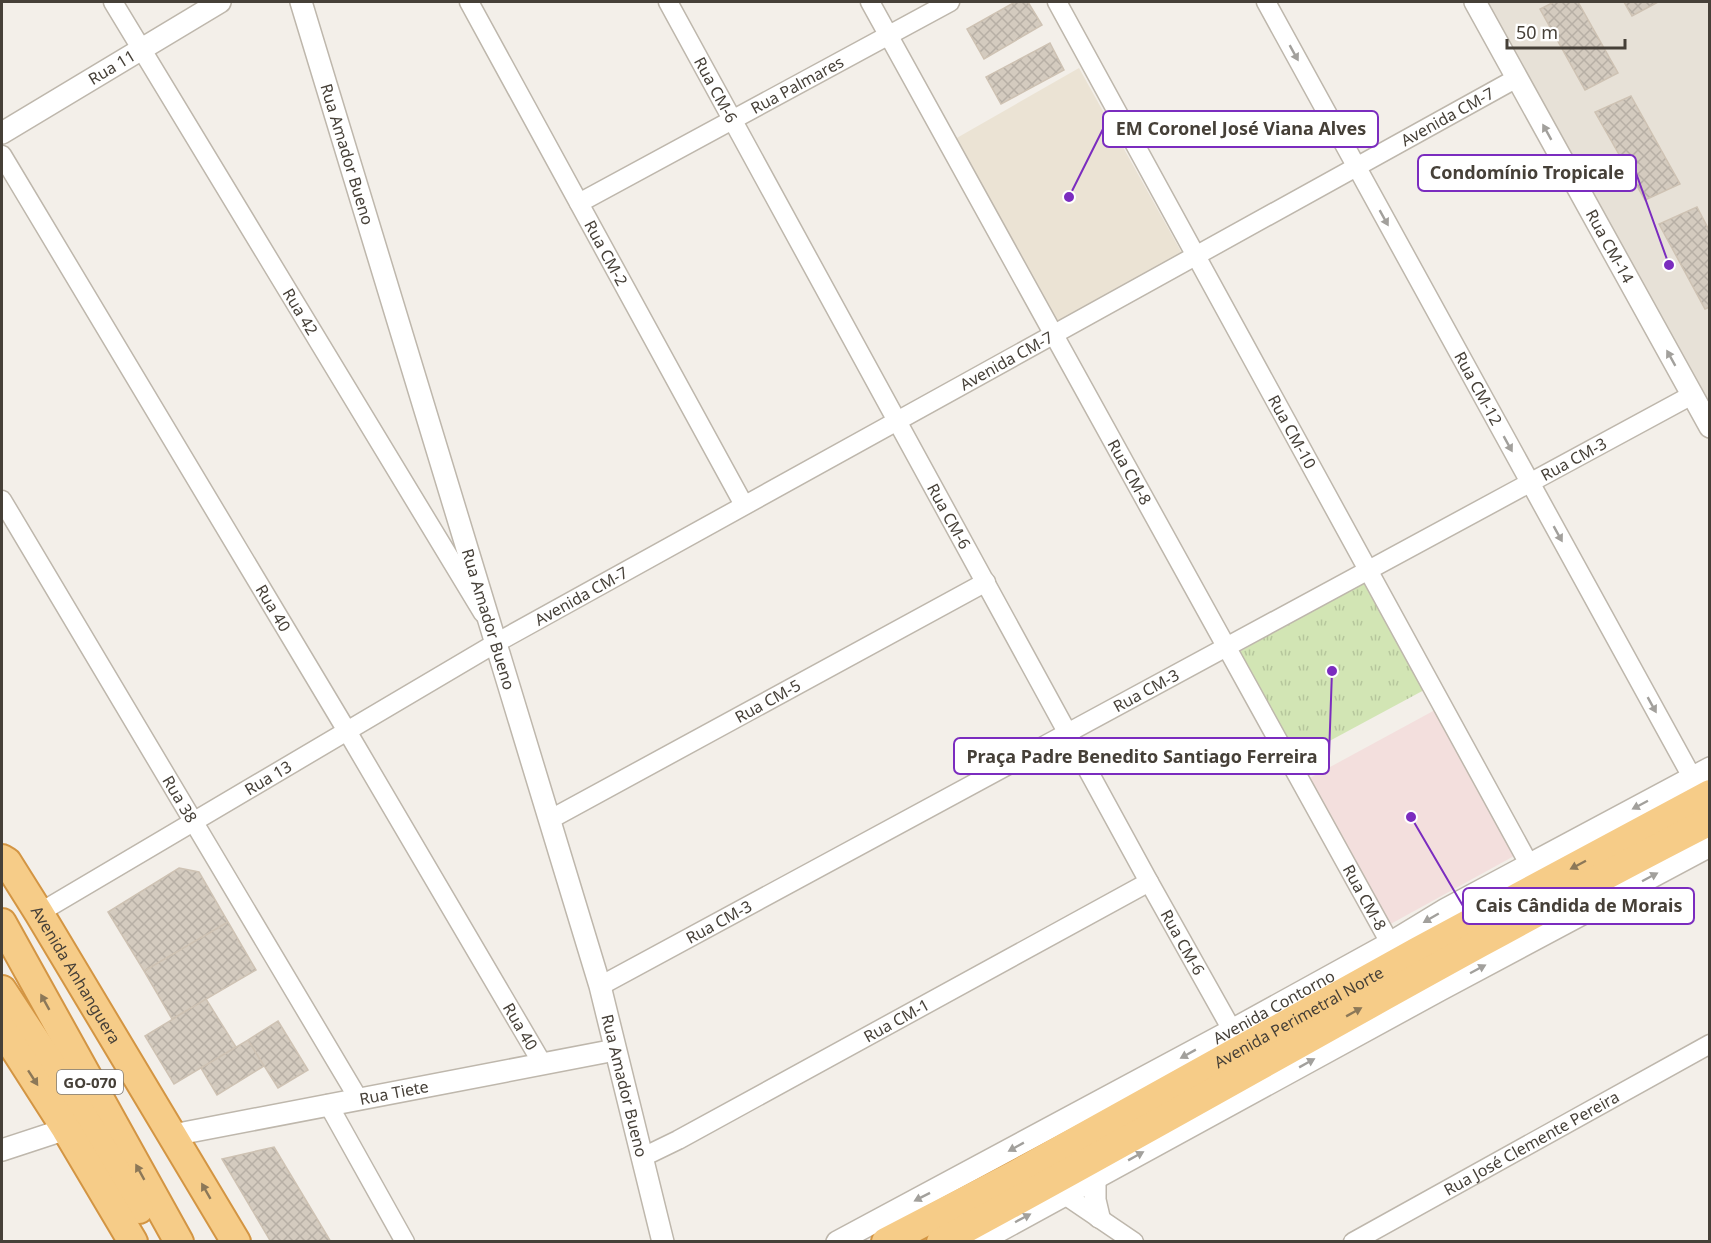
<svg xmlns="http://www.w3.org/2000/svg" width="1711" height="1243" font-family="'Noto Sans',sans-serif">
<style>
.residential{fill:#e7e1d7}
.education{fill:#ebe3d4}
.medical{fill:#f3dfdd}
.park{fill:url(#park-tufts)}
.building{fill:url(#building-cross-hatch);stroke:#cec2b3;stroke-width:1.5}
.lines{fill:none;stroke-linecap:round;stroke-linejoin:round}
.minor-casing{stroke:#beb7ac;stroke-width:21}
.tertiary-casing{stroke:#beb7ac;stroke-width:24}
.trunk-casing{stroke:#d39543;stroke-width:32}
.minor{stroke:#fff;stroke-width:18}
.tertiary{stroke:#fff;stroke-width:21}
.trunk{stroke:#f6cc88;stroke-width:28}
.oneway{fill:#a2a09c}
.oneway2{fill:#8c7858}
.labels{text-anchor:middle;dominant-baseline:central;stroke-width:6;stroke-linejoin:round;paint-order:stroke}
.shield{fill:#fff;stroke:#7e7974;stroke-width:1.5}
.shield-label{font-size:15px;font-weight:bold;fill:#464038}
.street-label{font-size:16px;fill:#464038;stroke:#fff}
.leader{fill:none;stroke:#7b2cbf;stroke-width:2}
.callout-dot{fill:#7b2cbf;stroke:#fff;stroke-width:2}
.callout{fill:#fff;stroke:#7b2cbf;stroke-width:2}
.callout-label{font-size:18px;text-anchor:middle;font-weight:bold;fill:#464038}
</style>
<defs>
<pattern id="park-tufts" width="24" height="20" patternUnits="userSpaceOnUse" patternTransform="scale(1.5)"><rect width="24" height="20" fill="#d2e5b4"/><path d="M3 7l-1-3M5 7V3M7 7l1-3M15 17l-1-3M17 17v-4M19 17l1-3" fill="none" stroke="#b6c69c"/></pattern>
<pattern id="building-cross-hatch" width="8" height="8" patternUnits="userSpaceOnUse" patternTransform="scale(1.5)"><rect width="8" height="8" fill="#d4cbbf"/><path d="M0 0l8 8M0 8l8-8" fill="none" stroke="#b7afa5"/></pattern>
</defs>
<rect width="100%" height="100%" fill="#f3efe9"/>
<path class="residential" d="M1485 2H1709V415Z"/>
<path class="education" d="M1079 68 1183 255 1057 325 955 139Z"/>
<path class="medical" d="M1435 710 1514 856 1387 926 1308 779Z"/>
<path class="park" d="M1363 582 1426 689 1296 759 1239 652Z"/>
<path class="building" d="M1015 2H1028L1042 25 984 59 967 29Z
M1554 2H1578L1618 73 1585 90 1540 9Z
M1624 2H1658L1632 16Z
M1050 43 1064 70 1001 104 986 77Z
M1631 96 1680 184 1645 200 1595 112Z
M1697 207 1710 232V307L1705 309 1659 224Z
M179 868 199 872 228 922 144 971 108 912Z
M228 922 256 970 172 1019 144 971Z
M206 999 236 1047 174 1084 145 1036Z
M278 1021 308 1070 278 1088 248 1040Z
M248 1040 264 1066 217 1095 201 1068Z
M274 1147 331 1242H271L222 1159Z"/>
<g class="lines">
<defs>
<g id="minor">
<path id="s1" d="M113 2 483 613"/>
<path id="s2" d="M469 2 744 505"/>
<path id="s3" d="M668 2 1149 882 1232 1030"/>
<path id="s4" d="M870 2 1390 943"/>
<path id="s5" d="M1057 2 1529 864"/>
<path id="s6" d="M1266 2 1698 788"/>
<path id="s7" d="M2 155 347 731 542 1063"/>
<path id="s8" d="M579 203 950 2"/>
<path id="s9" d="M2 500 358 1098"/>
<path id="s10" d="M549 820 986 582"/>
<path id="s11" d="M39 913 496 643 1517 78"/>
<path id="s12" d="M600 986 1692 395"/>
<path d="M328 1104 405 1242"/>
<path id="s13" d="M643 1157 678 1140 1149 882"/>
<path d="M1056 1189 1134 1242"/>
<path id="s14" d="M1353 1242 1710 1044"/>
</g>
<g id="tertiary">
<path id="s15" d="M301 2 600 986 663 1242"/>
<path id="s16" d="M1475 2 1710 427"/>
<path id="s17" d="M2 133 220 2"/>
<path id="s18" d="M173 1135 615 1050"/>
<path d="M2 1150 66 1129"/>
<path d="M1095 1179V1200L1099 1217"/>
<path id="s19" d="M837 1242 1232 1030 1390 943 1446 909 1710 768"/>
<path d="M979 1242 1440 990 1710 846"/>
</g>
<g id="trunk">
<path id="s20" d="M2 859 7 862 39 913 236 1242"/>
<path d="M2 923 179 1242"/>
<path d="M2 990 52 1066 139 1209"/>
<path d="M2 1029 66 1129 133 1242"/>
<path id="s21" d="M886 1242 1013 1176 1418 951 1710 794"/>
<path d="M941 1242C1198 1104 1450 954 1710 821"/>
</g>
</defs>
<use href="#minor" class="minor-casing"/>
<use href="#tertiary" class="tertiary-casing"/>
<use href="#trunk" class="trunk-casing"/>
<use href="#minor" class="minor"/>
<use href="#tertiary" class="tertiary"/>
<use href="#trunk" class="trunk"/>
</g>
<defs><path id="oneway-solid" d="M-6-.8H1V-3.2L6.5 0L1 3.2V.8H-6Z" transform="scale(1.5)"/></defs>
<g class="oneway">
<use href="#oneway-solid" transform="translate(1294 53) rotate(61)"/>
<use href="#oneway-solid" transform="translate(1547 132) rotate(-119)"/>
<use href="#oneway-solid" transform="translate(1384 218) rotate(61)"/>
<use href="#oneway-solid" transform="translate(1671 358) rotate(-119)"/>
<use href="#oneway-solid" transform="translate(1508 444) rotate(61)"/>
<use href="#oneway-solid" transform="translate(1558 534) rotate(61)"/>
<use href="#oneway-solid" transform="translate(1652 705) rotate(61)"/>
<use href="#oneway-solid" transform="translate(1640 805) rotate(152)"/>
<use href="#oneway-solid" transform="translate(1650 877) rotate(-28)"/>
<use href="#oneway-solid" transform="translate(1431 918) rotate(150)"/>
<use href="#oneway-solid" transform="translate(1478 969) rotate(-28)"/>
<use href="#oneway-solid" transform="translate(1188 1054) rotate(151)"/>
<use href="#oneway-solid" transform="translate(1307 1063) rotate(-29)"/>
<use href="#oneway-solid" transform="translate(1016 1147) rotate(151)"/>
<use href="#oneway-solid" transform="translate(1136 1156) rotate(-29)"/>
<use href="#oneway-solid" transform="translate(922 1197) rotate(153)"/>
<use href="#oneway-solid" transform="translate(1023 1218) rotate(-28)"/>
</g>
<g class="oneway2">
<use href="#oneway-solid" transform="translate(1578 865) rotate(152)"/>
<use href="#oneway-solid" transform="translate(45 1002) rotate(-119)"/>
<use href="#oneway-solid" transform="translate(1354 1012) rotate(-29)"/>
<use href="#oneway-solid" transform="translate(33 1078) rotate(57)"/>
<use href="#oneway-solid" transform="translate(140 1172) rotate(-119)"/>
<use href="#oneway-solid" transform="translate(206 1191) rotate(-120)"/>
</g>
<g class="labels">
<rect class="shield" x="57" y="1070" width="66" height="24" rx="4.5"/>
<g class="shield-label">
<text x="90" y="1082">GO-070</text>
</g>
<g class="street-label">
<text stroke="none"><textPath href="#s17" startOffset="128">Rua 11</textPath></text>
<text stroke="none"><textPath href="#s8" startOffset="248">Rua Palmares</textPath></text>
<text stroke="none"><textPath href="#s3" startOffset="100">Rua CM-6</textPath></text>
<text stroke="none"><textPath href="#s11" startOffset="1618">Avenida CM-7</textPath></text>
<text stroke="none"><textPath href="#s15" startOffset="159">Rua Amador Bueno</textPath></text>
<text stroke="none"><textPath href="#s16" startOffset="279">Rua CM-14</textPath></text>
<text stroke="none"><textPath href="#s2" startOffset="286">Rua CM-2</textPath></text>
<text stroke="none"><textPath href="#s1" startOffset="362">Rua 42</textPath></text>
<text stroke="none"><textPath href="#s11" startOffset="1114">Avenida CM-7</textPath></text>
<text stroke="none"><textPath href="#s6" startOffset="441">Rua CM-12</textPath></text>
<text stroke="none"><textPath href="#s5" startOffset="490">Rua CM-10</textPath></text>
<text stroke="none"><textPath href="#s12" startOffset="1107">Rua CM-3</textPath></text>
<text stroke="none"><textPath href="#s4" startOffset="537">Rua CM-8</textPath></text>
<text stroke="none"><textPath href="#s3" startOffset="586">Rua CM-6</textPath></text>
<text stroke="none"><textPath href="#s11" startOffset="628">Avenida CM-7</textPath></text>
<text stroke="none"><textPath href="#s7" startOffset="528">Rua 40</textPath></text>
<text stroke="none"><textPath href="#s15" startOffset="645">Rua Amador Bueno</textPath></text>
<text stroke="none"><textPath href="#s12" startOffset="621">Rua CM-3</textPath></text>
<text stroke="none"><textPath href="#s10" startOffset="249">Rua CM-5</textPath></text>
<text stroke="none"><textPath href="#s11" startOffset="266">Rua 13</textPath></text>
<text stroke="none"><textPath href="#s9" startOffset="348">Rua 38</textPath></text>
<text stroke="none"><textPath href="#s4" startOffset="1023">Rua CM-8</textPath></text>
<text stroke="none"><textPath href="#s12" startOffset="135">Rua CM-3</textPath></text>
<text stroke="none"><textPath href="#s3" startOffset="1072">Rua CM-6</textPath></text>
<text stroke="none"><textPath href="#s20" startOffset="138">Avenida Anhanguera</textPath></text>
<text stroke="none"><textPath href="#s19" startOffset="496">Avenida Contorno</textPath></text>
<text stroke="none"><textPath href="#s21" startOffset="470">Avenida Perimetral Norte</textPath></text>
<text stroke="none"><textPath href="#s13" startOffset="288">Rua CM-1</textPath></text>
<text stroke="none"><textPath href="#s7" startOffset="1014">Rua 40</textPath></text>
<text stroke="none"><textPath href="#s15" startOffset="1131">Rua Amador Bueno</textPath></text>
<text stroke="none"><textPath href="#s18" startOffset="225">Rua Tiete</textPath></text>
<text stroke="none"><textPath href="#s14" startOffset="204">Rua José Clemente Pereira</textPath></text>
</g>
</g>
<path class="leader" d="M1069 197L1103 129M1669 265L1636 173M1332 671L1329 756M1411 817L1463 906"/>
<g class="callout-dot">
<circle cx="1069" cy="197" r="6"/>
<circle cx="1669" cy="265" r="6"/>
<circle cx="1332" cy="671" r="6"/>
<circle cx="1411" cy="817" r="6"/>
</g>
<g class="callout">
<rect x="1103" y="111" width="275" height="36" rx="6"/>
<rect x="1418" y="155" width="218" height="36" rx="6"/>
<rect x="954" y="738" width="375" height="36" rx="6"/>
<rect x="1463" y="888" width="231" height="36" rx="6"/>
</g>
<g class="callout-label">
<text x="1241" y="135">EM Coronel José Viana Alves</text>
<text x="1527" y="179">Condomínio Tropicale</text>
<text x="1142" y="763">Praça Padre Benedito Santiago Ferreira</text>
<text x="1579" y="912">Cais Cândida de Morais</text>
</g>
<rect width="1711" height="1243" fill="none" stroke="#464038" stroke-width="6"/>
<path d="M1507 39v9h118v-9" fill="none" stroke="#464038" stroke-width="3"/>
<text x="1516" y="39" font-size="18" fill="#464038" stroke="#ffffff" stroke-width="4.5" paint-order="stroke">50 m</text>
</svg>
